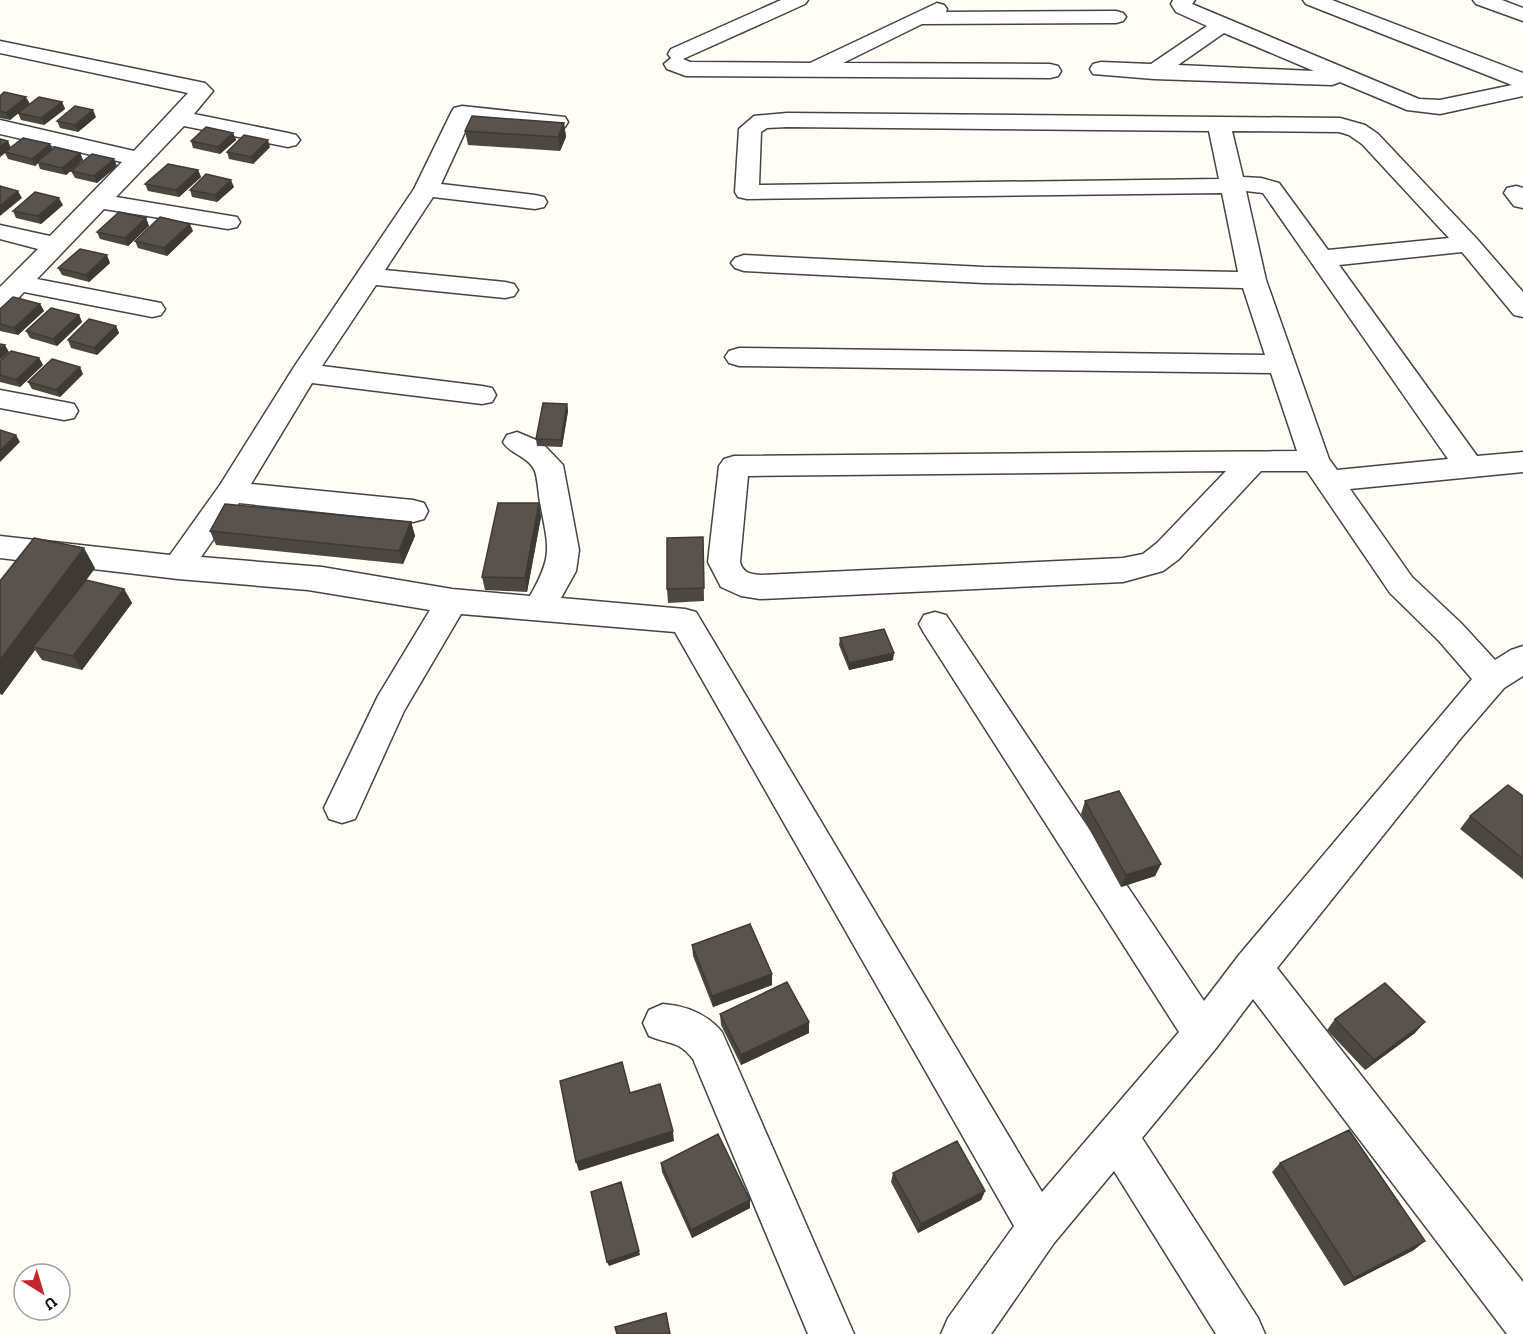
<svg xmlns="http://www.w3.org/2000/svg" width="1523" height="1334" font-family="'Zilla Slab',serif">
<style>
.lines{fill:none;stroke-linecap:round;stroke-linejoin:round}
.minor-casing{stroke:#444;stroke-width:3}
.minor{fill:#fff;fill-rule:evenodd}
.wall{fill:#4d4742}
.shaded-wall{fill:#3f3936}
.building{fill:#5a524d;stroke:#3f3936;stroke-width:1.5}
</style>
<rect width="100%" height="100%" fill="#fffdf5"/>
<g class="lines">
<defs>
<path id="minor" d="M781 0H808L805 4 683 59 690 62 810 63 937 3 944 5 947 9 946 12 1116 11 1123 13 1126 17 1123 21 1116 23 922 24 843 63 1050 64 1058 66 1061 71 1058 76 1050 78 686 76 667 69 664 64 671 58 668 54 671 49Z
M1173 0H1195L1192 4 1419 99 1440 100 1512 85 1306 4 1303 0H1332L1523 73V96L1440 114 1407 110 1340 82 1332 85 1154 79 1093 74 1090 69 1093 64 1101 62 1151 64 1207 26 1176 12 1171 4ZM1224 33 1314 71 1178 65Z
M1473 0H1502L1523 8V21L1476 4Z
M0 41 205 83 213 91 194 114 288 133 296 135 300 140 296 145 288 147 184 126 116 197 237 217 240 222 237 227 228 229 104 209 37 279 161 303 165 309 161 315 152 317 24 292 9 308 0 310V287L38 249 0 239V225L50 236 122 162 0 134V120L134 151 188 93 0 53Z
M462 106 565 117 568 122 565 127 557 129 470 121 441 184 535 195 544 197 547 202 544 207 535 209 433 197 385 270 505 282 514 284 518 290 514 296 505 298 376 285 322 366 482 386 492 388 496 395 492 402 482 404 312 383 251 484 413 500 424 503 428 511 424 519 413 522 239 503 201 557 322 567 452 589 530 596C554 554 548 547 540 502 538 492 538 477 534 469 527 456 510 454 503 442L507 435 517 432 541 442 563 465 579 550 576 571 561 598 685 609 696 612 1042 1192 1179 1032 924 633 919 624 924 615 935 612 946 615 1204 1001 1239 955 1472 679 1439 641 1390 593 1307 471H1261L1179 559 1163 571 1123 582 760 599 741 596 721 587 708 562 719 466 724 459 734 456 1297 451 1271 373 739 366 729 363 725 357 729 351 739 348 1265 355 1243 288 984 283 744 271 735 268 731 263 735 258 744 255 984 267 1238 272 1222 193 747 199 738 197 735 192 739 129 754 116 787 113 1340 118 1365 125 1378 134 1477 239 1523 292V317L1514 315 1462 252 1339 265 1477 456 1523 452V472L1350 489 1412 577 1461 623 1495 660 1511 650 1523 646V676L1504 688 1461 738 1277 968 1523 1282V1334H1507L1253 999 1217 1047 1142 1138 1258 1318 1265 1334H1216L1114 1171 1054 1243 991 1334H941L948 1318 1014 1226 675 632 461 614 404 711 355 819 342 823 329 819 324 808 378 696 430 610 308 590 178 579 0 558V536L170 555 220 485 294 367 414 189 451 113 454 108ZM787 127 1209 131 1219 179 759 185 761 132 767 128ZM1232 131 1339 132 1349 135 1362 144 1449 238 1328 250 1279 183 1261 178 1243 177ZM1246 191 1263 193 1448 459 1337 470 1329 459 1266 280ZM1226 471 1157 543 1143 554 1123 558 760 575C750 574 743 573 740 562L748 476Z
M1516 186 1523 188V208L1514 206 1504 193 1507 188Z
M0 390 64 402 74 404 78 411 74 418 64 420 0 408Z
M663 1004C687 1006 707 1014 722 1032L854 1334H808L693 1059C678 1040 670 1045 649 1036L643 1023 649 1010Z"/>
</defs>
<use href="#minor" class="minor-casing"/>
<use href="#minor" class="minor"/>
</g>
<path class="wall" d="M0 96 30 104 62 102 65 109 44 125 21 120 18 113 10 120 0 118Z
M96 117 78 132 60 128 57 121Z
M564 123 566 137 560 151 468 145 465 131Z
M233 133 236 140 220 154 193 148 191 141Z
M0 139 11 147 50 144 52 149 80 153 83 160 66 175 40 169 38 163 35 166 8 159 5 153 0 157Z
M270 147 253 164 229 159 227 152Z
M117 166 97 183 75 178 71 171Z
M198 170 201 177 179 197 148 191 145 184Z
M234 187 217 202 192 197 190 190Z
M63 205 41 224 16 218 13 211Z
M146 218 149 226 128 246 100 239 97 232Z
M193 231 167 256 138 248 135 241Z
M110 263 89 282 62 275 58 268Z
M40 304 44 311 18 335 0 331V309Z
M79 315 82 322 57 346 30 338 26 331Z
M116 326 119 333 97 355 71 348 68 340Z
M39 358 43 365 20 387 0 382V361Z
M83 374 60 397 32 389 28 382Z
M567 404 568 411 562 447 537 446 536 439Z
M539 503 541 517 527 592 485 590 482 577Z
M411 522 415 536 403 564 216 545 210 531Z
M703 537 704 601 668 603 667 589Z
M95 568 86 580 124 589 132 603 82 670 42 660 35 650 2 695 0 694V581Z
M840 638 893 660 849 670 839 645Z
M1523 796V879L1460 829 1470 816Z
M1085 801 1161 864 1155 876 1121 887 1081 814Z
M692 945 772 974V985L713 1007 693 956Z
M720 1014 809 1033 741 1065 721 1025Z
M1335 1019 1415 1033 1365 1070 1327 1030Z
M661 1163 750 1208 692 1238 662 1172Z
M1280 1163 1414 1250 1344 1286 1272 1172Z
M893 1173 985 1191 981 1200 918 1233 891 1182Z"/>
<path class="shaded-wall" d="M26 97 30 104 10 120 6 113Z
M62 102 65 109 44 125 41 118Z
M93 110 96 117 78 132 75 125Z
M564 123 566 137 560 151 558 137Z
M233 133 236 140 220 154 218 147Z
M268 140 270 147 253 164 251 157Z
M8 141 11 148 0 157V147Z
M50 144 53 151 37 162 38 163 35 166 32 159Z
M80 153 83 160 66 175 62 168Z
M114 159 117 166 97 183 94 176Z
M198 170 201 177 179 197 176 190Z
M231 180 234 187 217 202 215 195Z
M18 191 22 198 0 216V206Z
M59 198 63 205 41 224 38 216Z
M146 218 149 226 128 246 125 238Z
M190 224 193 231 167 256 164 248Z
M107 255 110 263 89 282 86 275Z
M40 304 44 311 18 335 14 328Z
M79 315 82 322 57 346 53 339Z
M116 326 119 333 97 355 94 348Z
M5 345 9 352 0 360V349Z
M39 358 43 365 20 387 16 380Z
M80 367 83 374 60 397 56 390Z
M567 404 568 411 562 447 561 440Z
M16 435 20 442 0 462V451Z
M539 503 541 517 527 592 525 578Z
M411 522 415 536 403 564 399 551Z
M84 548 95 568 37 648 33 647 35 650 2 695 0 692V660Z
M124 589 132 603 82 670 73 656Z
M894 653 893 660 849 670V663Z
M1161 864 1155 876 1121 887 1126 875Z
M772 974V985L713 1007 712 996Z
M809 1022V1033L741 1065V1055Z
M1425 1022 1415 1033 1365 1070 1374 1060Z
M673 1131 674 1141 579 1171 576 1162Z
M985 1191 981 1200 918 1233 921 1224Z
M750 1200V1208L692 1238 691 1230Z
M1425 1241 1414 1250 1344 1286 1354 1278Z
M639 1251 640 1255 609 1266 607 1262Z"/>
<path class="building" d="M4 92 26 97 6 113 0 111V96Z
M39 97 62 102 41 118 18 113Z
M75 106 93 110 75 125 57 121Z
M472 116 564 123 558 137 465 131Z
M206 127 233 133 218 147 191 141Z
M244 135 268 140 251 157 227 152Z
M23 138 50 144 32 159 5 152Z
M0 139 8 141 0 147Z
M55 147 80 153 62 168 37 162Z
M92 154 114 159 94 176 71 171Z
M168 164 198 170 176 190 145 184Z
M206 174 231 180 215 195 190 190Z
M0 186 18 191 0 206Z
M35 192 59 198 38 216 13 211Z
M119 212 146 218 125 238 97 232Z
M160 217 190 224 164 248 135 241Z
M80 249 107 255 86 275 58 268Z
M13 297 40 304 14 328 0 324V309Z
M51 308 79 315 53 339 26 331Z
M89 319 116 326 94 348 68 340Z
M0 344 5 345 0 349Z
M11 351 39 358 16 380 0 375V361Z
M52 359 80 367 56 390 28 382Z
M543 403 567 404 561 440 536 439Z
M0 430 16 435 0 451Z
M498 503H539L525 578 482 577Z
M225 504 411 522 399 551 210 531Z
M703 537 704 588 667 589V538Z
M34 538 84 548 0 660V581Z
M86 580 124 589 73 656 33 647Z
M884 629 894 653 849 663 840 638Z
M1508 785 1523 796V859L1470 816Z
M1119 791 1161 864 1126 875 1085 801Z
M750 924 772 974 712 996 692 945Z
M787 982 809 1022 741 1055 720 1014Z
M1385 983 1425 1022 1374 1060 1335 1019Z
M622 1062 630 1093 660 1084 673 1131 576 1162 560 1081Z
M1349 1130 1425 1241 1354 1278 1280 1163Z
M718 1134 750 1200 691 1230 661 1163Z
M957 1141 985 1191 921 1224 893 1173Z
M621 1182 639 1251 607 1262 591 1192Z
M666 1313 670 1334H617L615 1327Z"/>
<g transform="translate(42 1292) rotate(143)"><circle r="28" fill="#ffffff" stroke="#a0a0a0" stroke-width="1.5"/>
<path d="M0-4.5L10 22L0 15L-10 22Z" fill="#c4262e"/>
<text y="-9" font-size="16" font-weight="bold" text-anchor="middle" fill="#111111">U</text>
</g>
</svg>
